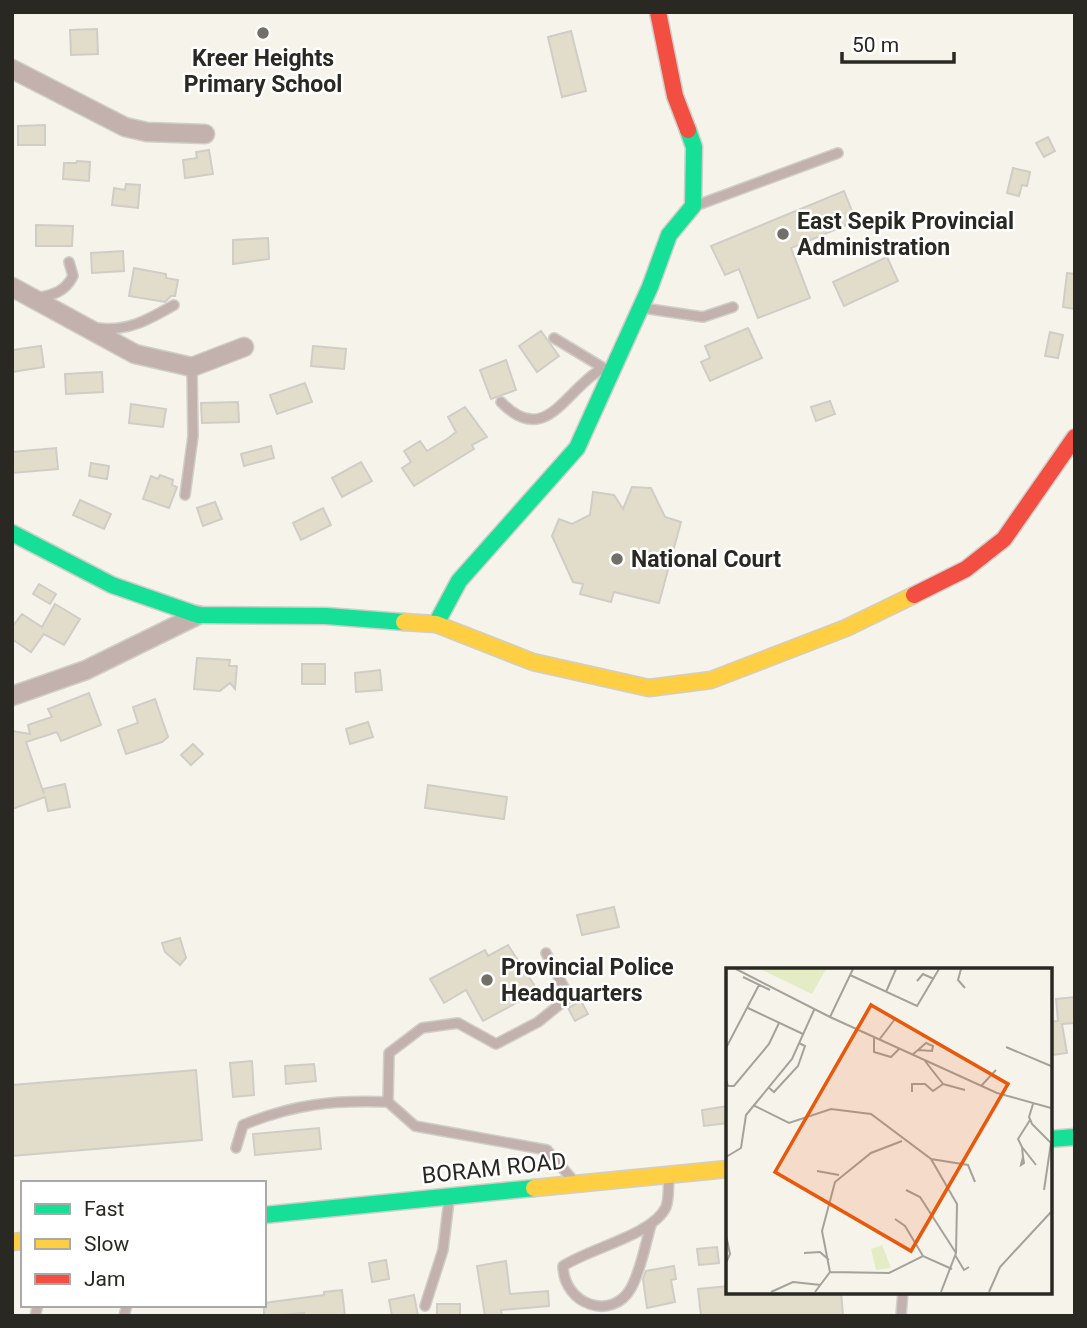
<svg xmlns="http://www.w3.org/2000/svg" width="1087" height="1328" viewBox="0 0 1087 1328" font-family="Roboto,sans-serif">
<style>
.building{fill:#e2dcca;stroke:#d0cdc7;stroke-width:2}
.lines{fill:none;stroke-linecap:round;stroke-linejoin:round}
.lane-casing{stroke:#d0cec8;stroke-width:12}
.street-casing{stroke:#d0cec8;stroke-width:21}
.fast-casing{stroke:#d0cec8;stroke-width:19}
.slow-casing{stroke:#d0cec8;stroke-width:19}
.jam-casing{stroke:#d0cec8;stroke-width:19}
.lane{stroke:#c2b1ac;stroke-width:9}
.street{stroke:#c2b1ac;stroke-width:18}
.fast{stroke:#16e098;stroke-width:16}
.slow{stroke:#ffcf43;stroke-width:16}
.jam{stroke:#f24e42;stroke-width:16}
.poi-dot{fill:#716f68;stroke:#fff;stroke-width:2.5}
.labels{text-anchor:middle;stroke-width:5;stroke-linejoin:round;paint-order:stroke}
.poi-label{font-size:23px;font-weight:bold;fill:#292822;stroke:#fff;text-anchor:start}
.street-label{font-size:23px;fill:#292822;stroke:#fff}
.inset-road{fill:none;stroke:#a4a29b;stroke-width:2}
.view{fill:#e8590c;fill-opacity:0.15;stroke:#e8590c;stroke-width:3.5}
.inset-edge{fill:none;stroke:#292822;stroke-width:3.5}
</style>
<rect width="100%" height="100%" fill="#f6f3eb"/>
<!-- building -->
<path class="building" d="M97,29L98,54L71,55L70,30Z
M571,31L586,91L562,97L548,37Z
M45,125V145H18V126Z
M1048,137L1055,151L1044,157L1036,143Z
M209,150L213,174L185,178L183,160L197,158L196,152Z
M77,161L90,162L89,181L63,179L64,163H76Z
M1013,168L1030,172L1027,186L1022,185L1019,196L1007,193Z
M126,184L140,185L138,208L112,205L114,188L125,190Z
M844,191L856,221L791,248L810,298L758,318L739,269L725,275L711,246Z
M36,225L73,226L72,246H36Z
M268,238L269,259L233,264V240Z
M123,251L124,271L92,273L91,253Z
M887,257L898,281L844,306L833,282Z
M134,268L166,274V278L178,280L175,296H171L165,302L129,296Z
M1067,273L1075,274V309L1063,307Z
M748,328L762,358L710,381L701,362L710,358L705,346Z
M541,331L559,356L537,372L519,346Z
M1050,332L1063,335L1058,358L1045,356Z
M41,346L44,367L12,372V350Z
M313,346L346,349L344,369L311,366Z
M506,360L516,390L491,399L480,370Z
M102,372L103,392L66,394L65,374Z
M305,383L312,402L277,414L270,395Z
M830,401L835,414L816,421L811,407Z
M238,402L239,422L202,423L201,403Z
M131,404L166,409L163,427L129,423Z
M465,407L487,437L472,445L474,449L414,486L402,468L411,462L404,451L420,441L427,451L447,439L456,432L448,417Z
M271,446L274,458L244,466L241,454Z
M56,448L58,469L12,473V452Z
M361,462L372,481L342,497L332,478Z
M91,463L109,466L107,479L89,476Z
M160,475L173,480L172,485L177,487L169,508L143,499L151,476L158,479Z
M632,487L651,488L665,517L681,522L659,603L614,592L611,602L580,594L583,584L573,582L552,536L559,519L572,524L590,515L593,492L614,495L623,509Z
M80,500L111,514L104,529L73,515Z
M215,502L222,519L203,526L197,508Z
M323,508L331,525L301,540L293,523Z
M39,584L56,594L50,604L33,594Z
M55,604L80,619L64,645L44,634L31,652L12,639V627L22,614L42,627Z
M197,658L230,660L229,666H237L235,689L230,683L220,691L194,689Z
M302,664H325V684H302Z
M380,670L382,690L356,692L355,673Z
M89,693L101,725L61,741L57,732L26,742L44,794L43,789L65,784L70,807L48,811L45,797L12,809V731L30,734L28,725L52,717L48,709Z
M155,699L168,737L162,742L126,754L118,730L138,723L133,707Z
M368,722L373,737L350,744L346,729Z
M193,744L203,754L191,765L181,755Z
M428,785L507,797L504,819L425,808Z
M614,907L619,927L582,935L577,915Z
M180,938L186,958L180,965L165,952L162,943Z
M508,945L538,991L483,1021L466,990L444,1003L430,979L485,950L488,956Z
M1075,997V1023L1062,1024L1067,1053L1052,1055L1050,1022L1058,1021L1056,999Z
M581,1001L588,1014L575,1021L568,1008Z
M252,1061L254,1095L233,1097L230,1063Z
M314,1064L316,1081L286,1084L285,1066Z
M196,1070L202,1140L12,1156V1085Z
M728,1106V1123L704,1126L702,1110Z
M319,1128L321,1149L255,1155L253,1134Z
M717,1247L719,1263L699,1265L697,1249Z
M386,1260L389,1279L372,1282L369,1263Z
M506,1261L510,1294L548,1291L549,1306L501,1310L502,1316H485L477,1266Z
M674,1266L676,1279L671,1280L675,1302L647,1308L643,1279L646,1271Z
M728,1286V1291H841L843,1316H701L698,1289Z
M342,1290L345,1316H304V1313L264,1316V1303L324,1295V1292Z
M414,1295L418,1316H392L389,1300Z
M437,1304H460V1316H437Z"/>
<g class="lines">
<defs>
<path id="lane" d="M695,206L838,153
M36,298C53,295 65,292 73,276L69,262
M643,308L703,317L733,307
M97,328C127,332 148,320 174,305
M554,338L607,370
M501,402C546,449 566,388 603,368
M185,495L193,436L192,367
M546,953L569,997L538,1022L496,1044L458,1023L422,1028L389,1053L388,1102L415,1126L547,1150L572,1179
M236,1148L243,1125C294,1104 333,1100 388,1102
M651,1225C645,1245 641,1270 631,1288C613,1321 564,1306 563,1266C590,1248 653,1235 666,1207C669,1200 668,1188 669,1180
M425,1306L443,1250L449,1200
M35,1316L38,1305
M124,1316L127,1305
M901,1316L903,1291"/>
<path id="street" d="M12,69L125,127L147,132L205,134
M12,287L135,354L192,367L244,347
M12,696L86,670L198,615"/>
<path id="fast" d="M12,533L112,585L198,615L326,616L404,622
M436,624L459,581L577,448L650,287L669,235L693,206L694,147L688,130
M1050,1139L1075,1137
M264,1215L534,1188"/>
<path id="slow" d="M404,622L436,624L533,662L649,688L711,680L846,628L914,595
M534,1188L728,1169
M12,1242L23,1241"/>
<path id="jam" d="M658,12L675,96L688,130
M914,595L966,569L1004,539L1075,437"/>
</defs>
<!-- lane casing -->
<use href="#lane" class="lane-casing"/>
<!-- street casing -->
<use href="#street" class="street-casing"/>
<!-- fast casing -->
<use href="#fast" class="fast-casing"/>
<!-- slow casing -->
<use href="#slow" class="slow-casing"/>
<!-- jam casing -->
<use href="#jam" class="jam-casing"/>
<!-- lane -->
<use href="#lane" class="lane"/>
<!-- street -->
<use href="#street" class="street"/>
<!-- fast -->
<use href="#fast" class="fast"/>
<!-- slow -->
<use href="#slow" class="slow"/>
<!-- jam -->
<use href="#jam" class="jam"/>
</g>
<!-- markers -->
<g class="poi-dot">
<circle cx="263" cy="33" r="7"/>
<circle cx="783" cy="234" r="7"/>
<circle cx="617" cy="559" r="7"/>
<circle cx="487" cy="980" r="7"/>
</g>
<g class="labels">
<!-- poi labels -->
<g class="poi-label">
<text x="263" y="66" text-anchor="middle">Kreer Heights<tspan x="263" dy="26">Primary School</tspan></text>
<text x="797" y="229">East Sepik Provincial<tspan x="797" dy="26">Administration</tspan></text>
<text x="631" y="567">National Court</text>
<text x="501" y="975">Provincial Police<tspan x="501" dy="26">Headquarters</tspan></text>
</g>
<!-- street labels -->
<g class="street-label">
<text transform="translate(494 1168) rotate(-6)" y="8">BORAM ROAD</text>
</g>
</g>
<!-- overview -->
<g transform="translate(726 968)">
<rect width="326" height="326" fill="#f6f3eb"/>
<path d="M34,1H100L86,26ZM156,277L165,300L150,302L145,281Z" fill="#e4ecc6"/>
<path class="inset-road" d="M10,1L104,49L271,125L325,140M235,1L232,12L239,20M124,7L191,38L213,1M17,9L44,22M191,13L197,6L208,11M160,24L170,1M22,40L77,66M104,49L127,1M148,69V84L165,89L173,81M153,72L169,51M280,79L325,98M0,80L33,17M186,87L192,82L206,83L207,78L200,75L192,82M0,112L2,118H8L43,76L53,55M217,116L239,122M255,118L270,102M42,119L48,124L72,98L79,78L73,75M186,124V116H199L207,123L217,116L199,93M307,136L303,149L306,156L325,175L318,222M27,137L63,155L105,141L145,146L205,191L231,236L230,285L215,324M296,179L310,197M0,189L15,180L20,147L66,91L88,42M297,189L295,197L298,195L297,189L296,179L292,171L304,152M205,191L242,197L249,214M91,203L113,207M180,222L194,229L230,285M169,251L179,258L197,288M0,267L4,286L0,295M78,285L94,284L103,292M229,287L238,302L243,299M104,304L163,305L197,288L226,301M45,324L67,314L95,317M89,324L104,304L96,263L109,214L145,185L176,173M263,324L274,299L325,244"/>
<path class="view" d="M145,37L282,116L185,283L49,204Z"/>
<rect width="326" height="326" class="inset-edge"/>
</g>
<!-- border -->
<rect width="1087" height="1328" fill="none" stroke="#292822" stroke-width="28"/>
<!-- legend -->
<rect x="21" y="1181" width="245" height="126" fill="#ffffff" stroke="#a9a9a7" stroke-width="2"/>
<rect x="35" y="1204" width="35" height="10" fill="#16e098" stroke="#a9a9a7" stroke-width="2"/>
<text x="84" y="1216" font-size="21" fill="#292822">Fast</text>
<rect x="35" y="1239" width="35" height="10" fill="#ffcf43" stroke="#a9a9a7" stroke-width="2"/>
<text x="84" y="1251" font-size="21" fill="#292822">Slow</text>
<rect x="35" y="1274" width="35" height="10" fill="#f24e42" stroke="#a9a9a7" stroke-width="2"/>
<text x="84" y="1286" font-size="21" fill="#292822">Jam</text>
<!-- scale -->
<path d="M842 52v10h112v-10" fill="none" stroke="#292822" stroke-width="3.5"/>
<text x="852" y="52" font-size="21" fill="#292822" stroke="#ffffff" stroke-width="5" paint-order="stroke">50 m</text>
</svg>
